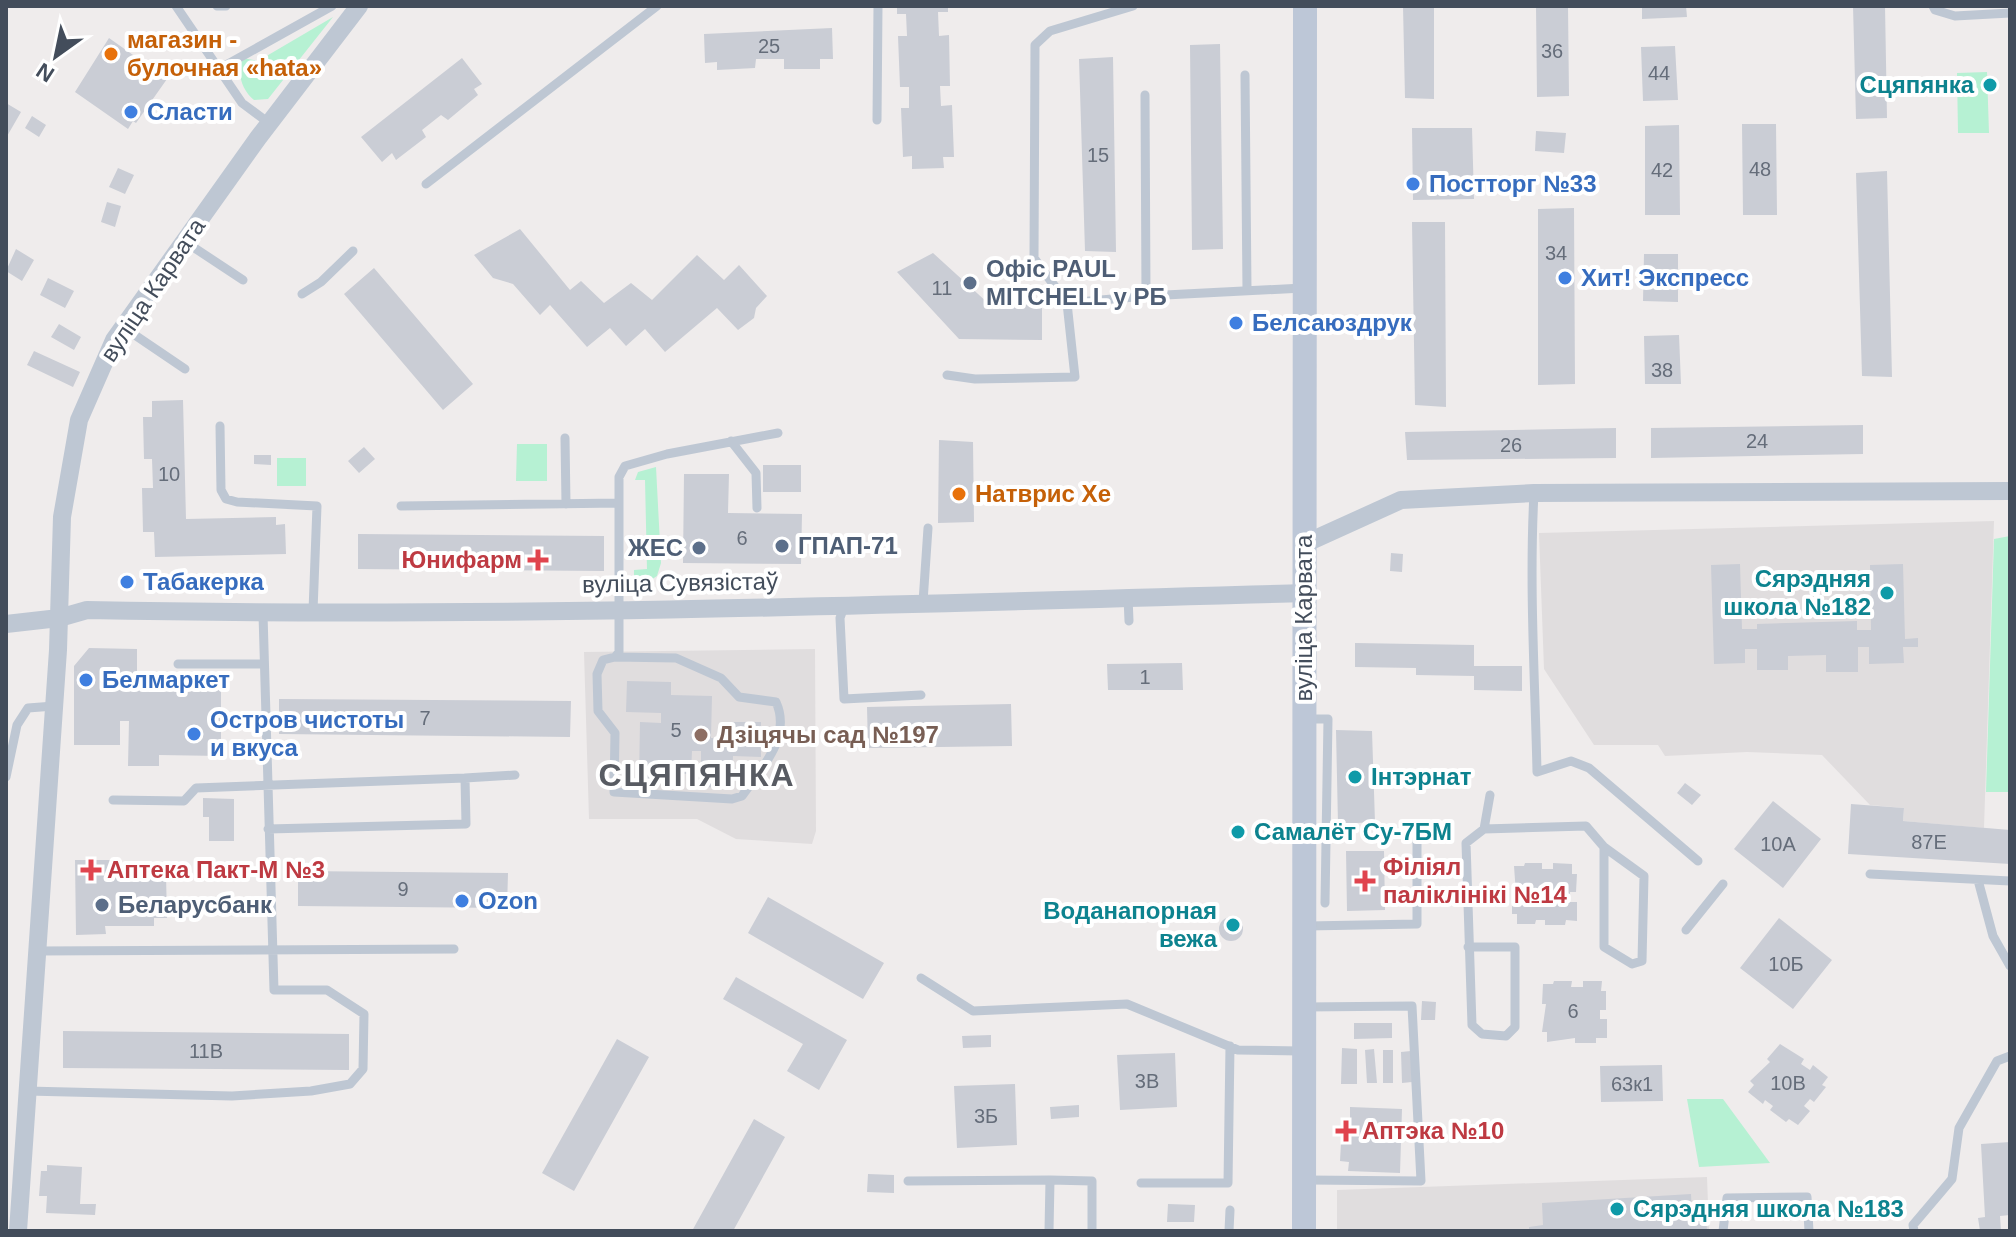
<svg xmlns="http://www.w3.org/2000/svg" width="2016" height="1237" viewBox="0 0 2016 1237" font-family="Helvetica,sans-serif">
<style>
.education{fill:#e0ddde}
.green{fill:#b6f1d3}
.building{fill:#cacdd5}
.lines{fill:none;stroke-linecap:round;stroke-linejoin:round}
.lane{stroke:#bec7d3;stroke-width:9}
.street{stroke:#bec7d3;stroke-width:18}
.secondary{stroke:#bdc7d7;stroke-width:24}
.food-dot{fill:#e8710a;stroke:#fff;stroke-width:3}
.culture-dot{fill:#0f9aa8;stroke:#fff;stroke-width:3}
.shop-dot{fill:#3f7fe0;stroke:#fff;stroke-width:3}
.service-dot{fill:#5c6f8a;stroke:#fff;stroke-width:3}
.health-dot{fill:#e0444e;stroke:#fff;stroke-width:3}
.education-dot{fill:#8d6e63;stroke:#fff;stroke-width:3}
.labels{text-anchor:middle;stroke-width:8;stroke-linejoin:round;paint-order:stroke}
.number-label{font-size:20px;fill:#656d7a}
.food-label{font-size:24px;font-weight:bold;fill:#c56008;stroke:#fff;text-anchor:start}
.culture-label{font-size:24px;font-weight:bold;fill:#0d838f;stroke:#fff;text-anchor:end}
.shop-label{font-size:24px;font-weight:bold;fill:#366cbe;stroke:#fff;text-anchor:start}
.service-label{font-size:24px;font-weight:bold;fill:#4e5e75;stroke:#fff;text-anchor:start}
.street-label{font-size:24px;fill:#434d5b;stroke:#fff}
.health-label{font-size:24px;font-weight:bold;fill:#be3a42;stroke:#fff;text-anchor:start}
.education-label{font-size:24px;font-weight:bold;fill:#785e54;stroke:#fff;text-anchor:start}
.district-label{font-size:32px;font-weight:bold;letter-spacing:2px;fill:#585b62;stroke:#fff}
</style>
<rect width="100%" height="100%" fill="#efecec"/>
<!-- education -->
<path class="education" d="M1994,521L1984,828L1903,821L1904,808L1870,805L1822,755L1747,752L1665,756L1658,745H1594L1544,669L1539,533Z
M815,649L816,831L812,844L736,839L697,819H589L584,652Z
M1707,1177L1709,1231H1337V1190Z"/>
<!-- green -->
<path class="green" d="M333,17L268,99L254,100C242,90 236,73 243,58L258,61Z
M1987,72L1989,133H1958L1957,73Z
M517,444H547V481H516Z
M277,458H306V486H277Z
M656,467L661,563L657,576L640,587L634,585V570L647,569L645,480H635L638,472Z
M2010,536V792H1986L1994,539Z
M1687,1099H1723L1770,1163L1699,1167Z"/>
<!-- building -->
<path class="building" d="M897,6H948V12H938L939,36L949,35L950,86H940L941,106L952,105L954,157H943L944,168L912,169V156L903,157L901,108H909V87H900L898,36H907L906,14H897Z
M1403,6H1434V99L1405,98Z
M1536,6H1568L1569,96L1537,97Z
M1642,6H1686L1687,17L1642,19Z
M1853,6H1885L1887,118L1856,119Z
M832,28L833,59H820V69H784V59H756L755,68L717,70V62L705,63L704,34Z
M109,38L167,79L136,123L133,121L128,129L75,92Z
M1220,44L1223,249L1192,250L1190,45Z
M1675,46L1678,100L1643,101L1641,47Z
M1113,57L1116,252L1085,251L1079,59Z
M462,58L482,84L474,89L478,95L448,120L441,115L422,130L426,137L396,160L392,153L382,162L361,137Z
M6,103L21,112L6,138Z
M32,116L46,125L39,137L25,128Z
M1742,124H1776L1777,215H1743Z
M1679,125L1680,215H1645V126Z
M1412,128H1472L1474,199L1413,200Z
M1536,131L1566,133L1564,153L1535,151Z
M118,168L134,175L125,194L109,187Z
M1887,171L1892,377L1862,376L1856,173Z
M107,202L121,206L115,227L101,222Z
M1574,208L1575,384L1538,385V209Z
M1412,222H1445L1446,407L1415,405Z
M520,229L570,290L581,281L604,303L631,283L652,300L697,255L724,280L739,265L767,296L756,308L754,318L738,330L717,308L665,352L645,329L626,346L610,328L587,347L550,305L540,315L513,284L493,278L474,255Z
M16,249L34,260L22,281L6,271Z
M933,253L989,304L1042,305V340L959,339L897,272Z
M1644,254H1678V302L1643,301Z
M374,268L473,384L443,410L344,294Z
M48,278L74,291L65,308L40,295Z
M59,324L81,337L74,350L51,337Z
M1679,335L1681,384H1645L1644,336Z
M34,351L80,372L73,387L27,365Z
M183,400L186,519L276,517V525L285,524L286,554L155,557L154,532H143L142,488H153L152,459H144L143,417H152V401Z
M1863,425V454L1651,458V428Z
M1616,428V458L1407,460L1405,432Z
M939,440L973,442L974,522L938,523Z
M364,447L375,459L359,473L348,461Z
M254,455H271V465L254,464Z
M763,465H801V492H763Z
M684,474H729L728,513L802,514L801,564L683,563Z
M358,534L604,536V571L358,569Z
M1391,553L1403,554L1402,572L1390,571Z
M1740,564L1742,629H1757V624L1857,621V630H1871L1870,565L1903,564L1905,639L1918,638V647H1903L1904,663L1869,664V647H1858V672H1826V655L1788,656V670H1757V649H1745V663L1714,664L1711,565Z
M1355,643L1474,645V666H1522V691L1474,690V676L1416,675V668L1355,667Z
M89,648L137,649V688L221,689V756L159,755V766H128L129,721H120V745H74V666Z
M1182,663L1183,690H1108L1107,664Z
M627,681L671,682V695L712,696L711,738H726L727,722H761V757L733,756L732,788L701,787V751H692L691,774H657V780H639L640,722L661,723V713L626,712Z
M279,699L571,701L570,737L279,734Z
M1011,704L1012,746L868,748L867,707Z
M1336,730L1372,731L1375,822L1338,824Z
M1685,783L1701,795L1692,805L1677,793Z
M203,798L234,799V841H209V817H203Z
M1773,801L1821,839L1783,888L1734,849Z
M1851,804L1904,808L1903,821L2010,830V864L1848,854Z
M1346,851H1384L1385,910L1347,911Z
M75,860H110L111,875H166L167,918H154V926H105L106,934L76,935Z
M1525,863H1542V869H1553V863L1572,864V874H1577L1576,892H1570V902H1577V921L1566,920L1565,925H1545V920H1536L1535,924H1517V914H1512V895L1516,894L1514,866H1524Z
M298,871L508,873L507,908L298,906Z
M768,897L884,963L863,999L748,933Z
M1219 929a12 12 0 1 1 24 0a12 12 0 1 1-24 0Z
M1779,918L1832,960L1793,1009L1740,968Z
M736,977L847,1040L819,1090L787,1071L803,1044L723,999Z
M1554,981H1572L1571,987H1583V981H1602L1601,991H1606V1010H1600V1019H1607V1038H1596V1043H1575V1038L1547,1042V1032H1542L1546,1004H1542L1543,984H1553Z
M1422,1001L1436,1002L1435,1020H1421Z
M1354,1023H1392V1038L1354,1039Z
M63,1031L349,1034V1070L63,1068Z
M991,1035V1047L963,1048L962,1036Z
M617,1039L649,1057L574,1191L542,1173Z
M1780,1044L1804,1059L1801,1064L1810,1070L1813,1065L1828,1077L1822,1085L1826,1087L1814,1102L1810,1099L1804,1106L1810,1111L1798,1125L1789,1119L1786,1122L1770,1110L1773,1106L1765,1100L1763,1104L1748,1092L1754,1085L1750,1081L1770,1062L1767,1059Z
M1342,1048L1357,1049V1084H1341Z
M1374,1049L1377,1083H1367L1365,1050Z
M1383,1050H1393V1083H1383Z
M1411,1051L1412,1082L1402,1083L1401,1052Z
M1175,1053L1177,1107L1120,1110L1117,1055Z
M1662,1065L1663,1101L1601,1102L1600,1066Z
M1015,1084L1017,1145L957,1148L954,1086Z
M1079,1105V1117L1051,1119L1050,1107Z
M1350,1107L1402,1109L1400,1173L1348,1171L1349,1162L1340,1161L1342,1126H1350Z
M754,1119L785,1137L733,1231H692Z
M2010,1142V1215L2000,1216L2001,1231H1980L1978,1218L1985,1217L1981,1144Z
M47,1165L82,1167L80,1204H96L95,1215L46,1213L47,1196H39L41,1171H47Z
M868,1174L894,1175V1193L867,1192Z
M1691,1194L1692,1215L1706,1214L1707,1231H1529V1227L1543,1225L1542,1203Z
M1168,1204L1195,1205L1194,1222H1167Z"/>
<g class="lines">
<!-- lane -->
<path class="lane" d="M176,6L242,103L269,123
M217,6H226
M1933,6L1935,10L1955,16L2010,13
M219,69L332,6
M1245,75L1247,290
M877,120L878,6
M426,184L657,6
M184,241L243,280
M302,294L321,282L353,251
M1146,296L1303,288
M1067,303L1146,296L1145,95
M123,327L185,369
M947,375L975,379L1075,377L1067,303L1034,258L1035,45L1050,31L1133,6
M220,426L221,490L226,499L237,502L317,506L313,611
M565,438L566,504
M731,441L756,473L757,508
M1534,493C1529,586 1535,679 1537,772L1571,761L1589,768L1698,861
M619,503V477L625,466L667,454L778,433
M401,506L619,503V652L615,657L603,660L597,674L598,711L615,733L614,792L732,799L742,796C761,769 792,737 776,702L739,697L721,678L676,658L615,657
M1128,597L1129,621
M923,602L928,528
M845,604L840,618L844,699L921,695
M178,664H264
M1307,719H1328L1325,903
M6,777L17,725L28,708L54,706
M465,778L515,775
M113,800L184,801L196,788L465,778L466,824L268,829
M1484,829L1586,826L1604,847V947L1632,964L1642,961L1644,876L1604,847
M1870,874L2010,881
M1978,880L1993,936L2010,966
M1307,926L1417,924V841
M1686,930L1723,884
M1468,947H1515V1027L1506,1036L1482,1034L1472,1025L1466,843L1484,829L1490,795
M37,951L454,949
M921,978L973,1011L1127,1004L1238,1050L1301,1051
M1305,1007L1412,1006L1421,1181L1307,1180
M27,1091L232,1096L311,1091L350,1084L363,1069L364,1014L327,990H274L263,614
M908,1181L1050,1180
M1141,1183H1228L1230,1046
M1049,1231L1050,1180L1092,1181V1231
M1229,1231L1230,1210
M1723,1231L1727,1198L1807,1197L1809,1231
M1914,1231L1913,1225L1952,1179L1959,1128L1997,1061L2010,1056"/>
<!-- street -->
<path class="street" d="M1304,544L1401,500L1534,493L2010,491
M6,624L59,618L87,610C492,618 899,605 1304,593
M18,1231L58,650L62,517L79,420L114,340L258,138L359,6"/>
<!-- secondary -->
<path class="secondary" d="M1304,1231L1305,6"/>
</g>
<!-- markers -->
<g class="food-dot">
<circle cx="111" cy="54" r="8"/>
<circle cx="959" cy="494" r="8"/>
</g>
<g class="culture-dot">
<circle cx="1990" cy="85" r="8"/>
<circle cx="1887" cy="593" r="8"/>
<circle cx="1355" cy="777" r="8"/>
<circle cx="1238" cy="832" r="8"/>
<circle cx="1233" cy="925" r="8"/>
<circle cx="1617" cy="1209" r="8"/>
</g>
<g class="shop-dot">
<circle cx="131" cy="112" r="8"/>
<circle cx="1413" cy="184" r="8"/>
<circle cx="1565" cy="278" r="8"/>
<circle cx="1236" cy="323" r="8"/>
<circle cx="127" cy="582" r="8"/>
<circle cx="86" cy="680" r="8"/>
<circle cx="194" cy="734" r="8"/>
<circle cx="462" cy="901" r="8"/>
</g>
<g class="service-dot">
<circle cx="970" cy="283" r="8"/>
<circle cx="782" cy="546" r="8"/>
<circle cx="699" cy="548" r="8"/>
<circle cx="102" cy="905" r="8"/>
</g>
<g class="health-dot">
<path d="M534 548h8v8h8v8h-8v8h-8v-8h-8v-8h8z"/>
<path d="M87 858h8v8h8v8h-8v8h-8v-8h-8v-8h8z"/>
<path d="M1361 869h8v8h8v8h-8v8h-8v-8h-8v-8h8z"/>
<path d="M1342 1119h8v8h8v8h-8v8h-8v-8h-8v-8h8z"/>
</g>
<circle class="education-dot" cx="701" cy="735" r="8"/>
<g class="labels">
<!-- number labels -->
<g class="number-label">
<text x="769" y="53">25</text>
<text x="1552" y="58">36</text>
<text x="1659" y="80">44</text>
<text x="1098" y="162">15</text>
<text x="1760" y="176">48</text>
<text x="1662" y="177">42</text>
<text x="1556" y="260">34</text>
<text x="942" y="295">11</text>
<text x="1662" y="377">38</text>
<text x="1757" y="448">24</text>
<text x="1511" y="452">26</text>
<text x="169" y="481">10</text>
<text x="742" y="545">6</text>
<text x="1145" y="684">1</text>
<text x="425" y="725">7</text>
<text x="676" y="737">5</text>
<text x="1929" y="849">87Е</text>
<text x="1778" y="851">10А</text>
<text x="403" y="896">9</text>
<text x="1786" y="971">10Б</text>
<text x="1573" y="1018">6</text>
<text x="206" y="1058">11В</text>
<text x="1147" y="1088">3В</text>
<text x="1788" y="1090">10В</text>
<text x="1632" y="1091">63к1</text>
<text x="986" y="1123">3Б</text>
</g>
<!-- food labels -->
<g class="food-label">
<text x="127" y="48">магазин -<tspan x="127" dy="28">булочная «hata»</tspan></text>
<text x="975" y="502">Натврис Хе</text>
</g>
<!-- culture labels -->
<g class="culture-label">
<text x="1974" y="93">Сцяпянка</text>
<text x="1871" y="587">Сярэдняя<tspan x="1871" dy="28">школа №182</tspan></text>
<text x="1371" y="785" text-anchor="start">Інтэрнат</text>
<text x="1254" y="840" text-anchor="start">Самалёт Су-7БМ</text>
<text x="1217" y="919">Воданапорная<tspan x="1217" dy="28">вежа</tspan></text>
<text x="1633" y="1217" text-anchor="start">Сярэдняя школа №183</text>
</g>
<!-- shop labels -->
<g class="shop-label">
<text x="147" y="120">Сласти</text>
<text x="1429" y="192">Постторг №33</text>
<text x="1581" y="286">Хит! Экспресс</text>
<text x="1252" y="331">Белсаюздрук</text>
<text x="143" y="590">Табакерка</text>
<text x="102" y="688">Белмаркет</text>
<text x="210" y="728">Остров чистоты<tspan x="210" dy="28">и вкуса</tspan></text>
<text x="478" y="909">Ozon</text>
</g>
<!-- service labels -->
<g class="service-label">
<text x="986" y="277">Офіс PAUL<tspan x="986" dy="28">MITCHELL у РБ</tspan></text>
<text x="798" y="554">ГПАП-71</text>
<text x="683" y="556" text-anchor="end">ЖЕС</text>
<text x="118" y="913">Беларусбанк</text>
</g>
<!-- street labels -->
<g class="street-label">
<text transform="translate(153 290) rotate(-56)" y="8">вуліца Карвата</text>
<text transform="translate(680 583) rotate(-1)" y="8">вуліца Сувязістаў</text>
<text transform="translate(1304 618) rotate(-90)" y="8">вуліца Карвата</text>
</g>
<!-- health labels -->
<g class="health-label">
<text x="522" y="568" text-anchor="end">Юнифарм</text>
<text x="1383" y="875">Філіял<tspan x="1383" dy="28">паліклінікі №14</tspan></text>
<text x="107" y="878">Аптека Пакт-М №3</text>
<text x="1362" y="1139">Аптэка №10</text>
</g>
<!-- education labels -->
<g class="education-label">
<text x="717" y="743">Дзіцячы сад №197</text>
</g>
<!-- district labels -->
<g class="district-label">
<text x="697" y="786">СЦЯПЯНКА</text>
</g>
</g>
<!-- border -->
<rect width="2016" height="1237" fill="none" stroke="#434d5b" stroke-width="16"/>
<!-- north arrow -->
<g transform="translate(56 56) rotate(213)" stroke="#ffffff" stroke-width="6" paint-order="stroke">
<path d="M0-6L14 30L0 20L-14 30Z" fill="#434d5b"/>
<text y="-12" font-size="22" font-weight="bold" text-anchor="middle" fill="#434d5b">N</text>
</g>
</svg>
